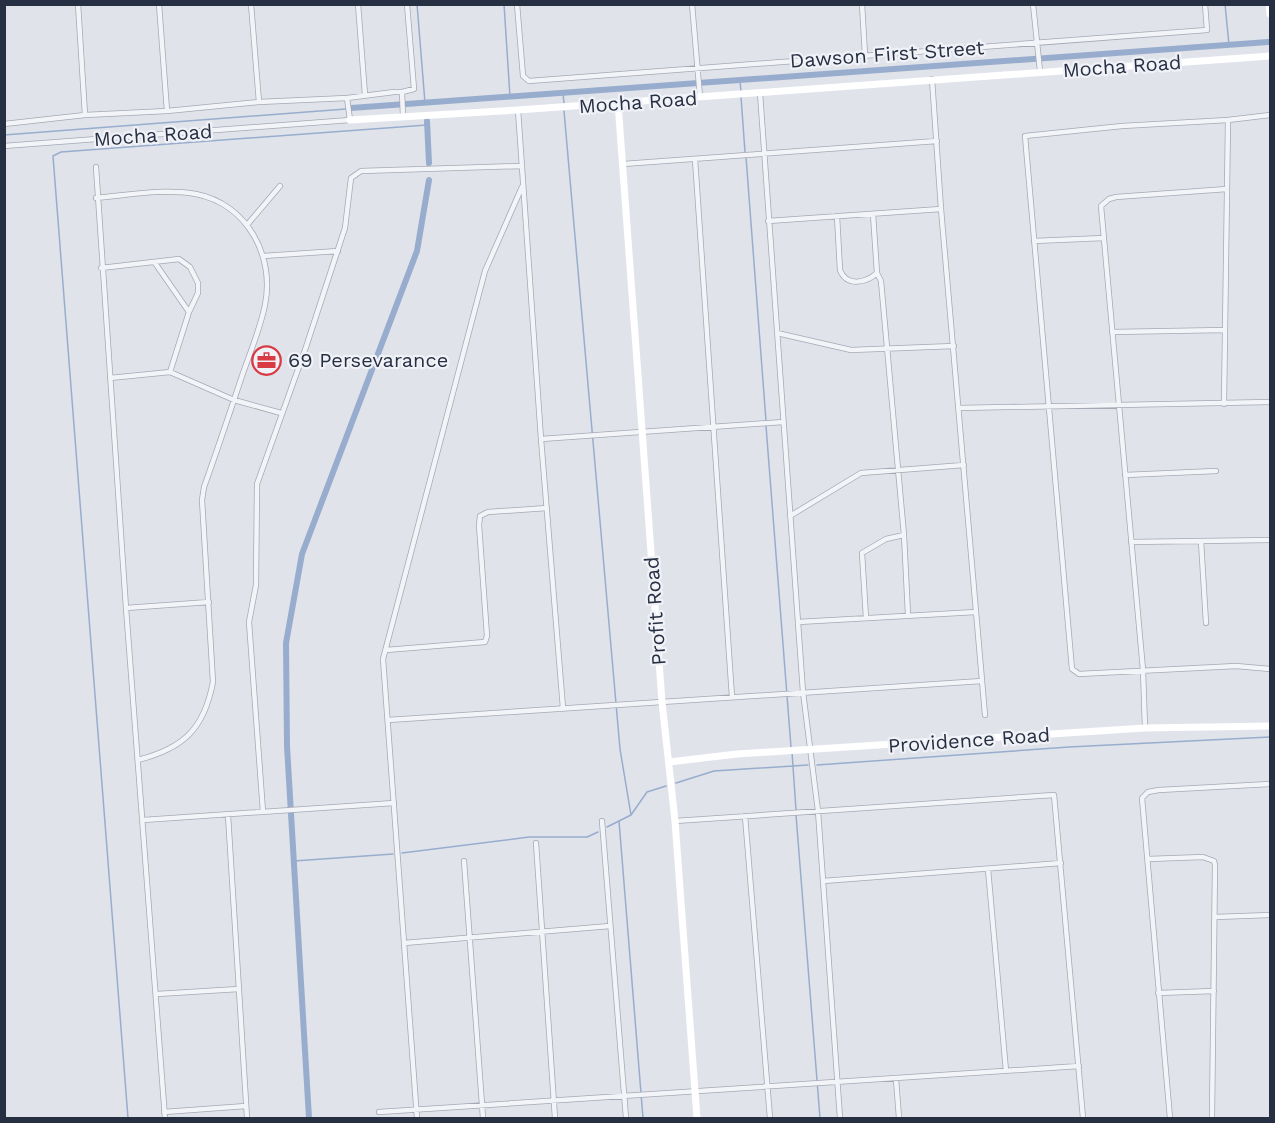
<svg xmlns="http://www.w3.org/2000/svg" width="1275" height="1123" viewBox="0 0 1275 1123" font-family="'Work Sans',sans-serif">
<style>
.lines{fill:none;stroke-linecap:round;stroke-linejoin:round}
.stream{stroke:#98adcd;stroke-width:1.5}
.canal{stroke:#98adcd;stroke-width:6}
.street-casing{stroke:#a5a9b5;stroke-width:6}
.street{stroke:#f3f4f8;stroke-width:4.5}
.secondary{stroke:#fff;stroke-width:7}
.labels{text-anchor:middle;stroke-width:4.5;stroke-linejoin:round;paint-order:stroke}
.street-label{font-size:20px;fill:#272f43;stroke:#f0f2f7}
.poi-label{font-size:20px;fill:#272f43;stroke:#f0f2f7;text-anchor:start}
</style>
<rect width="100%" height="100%" fill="#e0e3ea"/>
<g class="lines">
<!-- stream -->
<path class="stream" d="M417,4L425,103
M504,4L510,97
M1225,4L1229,45
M740,81L741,92
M563,94L564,103
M741,97L745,152
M564,111L620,749L631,815
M4,135L346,109
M746,157L766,421
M766,426L791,747
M792,752L796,810
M817,765L1069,747L1270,737
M676,783L714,771L808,765
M796,815L820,1118
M619,821L643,1118
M607,827L631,815L647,792L666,786
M402,853L529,837H587L598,832
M294,861L393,854
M128,1118L53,156L61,152L427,125"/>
<!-- canal -->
<path class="canal" d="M351,108L1268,42
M427,121L429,163
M309,1118L287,746L286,643L302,554L417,251L429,180"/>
<defs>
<path id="street" d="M78,4L85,115
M159,4L167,111
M251,4L259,102
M358,4L365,95
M517,4L523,76L529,81L1207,30L1205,4
M692,4L700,97
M862,4L865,55
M1033,4L1040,71
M932,79L941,209L985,715
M402,92L403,117
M760,93L803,692L818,811L840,1118
M518,110L541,439L563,708
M1270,115L1228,120L1122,126L1025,136L1072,669L1079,674L1236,666L1270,669
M4,124L85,115L167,111L259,102L347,98L394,92H402L414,89L407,4
M4,146L350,120L347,98
M695,159L732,697
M623,164L937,141
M96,167L126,608L165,1118
M96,198C129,195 163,188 196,194C247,204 275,256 265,305C260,330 249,355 241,379C229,415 217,451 204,487L202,500L213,682C204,729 184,748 138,760
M837,216L840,270C847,288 867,282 877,273L873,214
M768,221L941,209
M247,225L280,186
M1034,241L1104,238
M263,256L338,251
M155,263L189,312
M101,268L179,259L190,267L198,283V293L189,312L170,372
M877,273L881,281L904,535
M1112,332L1225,330
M777,333L851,350L954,346
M110,378L170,372L234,400L281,413
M1224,404L1228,120
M959,408L1270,402
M541,439L783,422
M1125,475L1216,471
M790,516L861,473L964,465
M1201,541L1206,623
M1131,542L1270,540
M126,608L209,602
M866,618L862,553L886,539L904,535L908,615
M798,622L976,612
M386,650L485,642L487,636L479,525L480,516L488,512L547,508
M388,720L982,681
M1145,728L1143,670L1101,206L1109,199L1116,197L1227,189
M263,812L249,622L256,585L257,484L306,347L345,228L351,178L361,171L521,166
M228,815L247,1118
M745,816L770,1118
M143,820L394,803
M602,821L626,1118
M675,821L1054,795L1083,1118
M536,843L555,1118
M1148,859L1203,857L1214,861L1215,865L1212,1118
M464,861L483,1118
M988,869L1006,1071
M823,881L1061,863
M1215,917L1270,915
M404,943L610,926
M1158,993L1214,991
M157,994L239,989
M896,1079L899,1118
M164,1112L246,1106
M379,1112L1079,1066
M417,1118L383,659L485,271L522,187
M1170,1118L1142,798L1148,792L1159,790L1270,784"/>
</defs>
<!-- street casing -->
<use href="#street" class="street-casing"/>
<!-- street -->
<use href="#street" class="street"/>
<!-- secondary -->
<path class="secondary" d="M1269,4L1270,14
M618,103L662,702L675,821L697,1118
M350,120L518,110L1270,56
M669,762L737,754L1145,728L1270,726"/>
</g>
<!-- icons -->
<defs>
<symbol id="office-ring" viewBox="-11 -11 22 22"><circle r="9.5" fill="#f0f2f7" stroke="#d93b45" stroke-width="1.5"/><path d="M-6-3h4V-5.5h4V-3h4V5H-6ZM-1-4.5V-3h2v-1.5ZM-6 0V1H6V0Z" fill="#d93b45"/></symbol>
</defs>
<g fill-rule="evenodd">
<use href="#office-ring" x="250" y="344" width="33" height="33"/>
</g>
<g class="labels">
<!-- street labels -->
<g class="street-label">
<text transform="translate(887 54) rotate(-4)" y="7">Dawson First Street</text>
<text transform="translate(1122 66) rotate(-4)" y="7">Mocha Road</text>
<text transform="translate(638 102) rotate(-4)" y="7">Mocha Road</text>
<text transform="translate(153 135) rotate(-4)" y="7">Mocha Road</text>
<text transform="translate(655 611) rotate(-94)" y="7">Profit Road</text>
<text transform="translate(969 740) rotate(-4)" y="7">Providence Road</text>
</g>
<!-- poi labels -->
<g class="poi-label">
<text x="288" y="367">69 Persevarance</text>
</g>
</g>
<!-- border -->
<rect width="1275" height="1123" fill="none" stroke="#272f43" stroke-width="12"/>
</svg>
